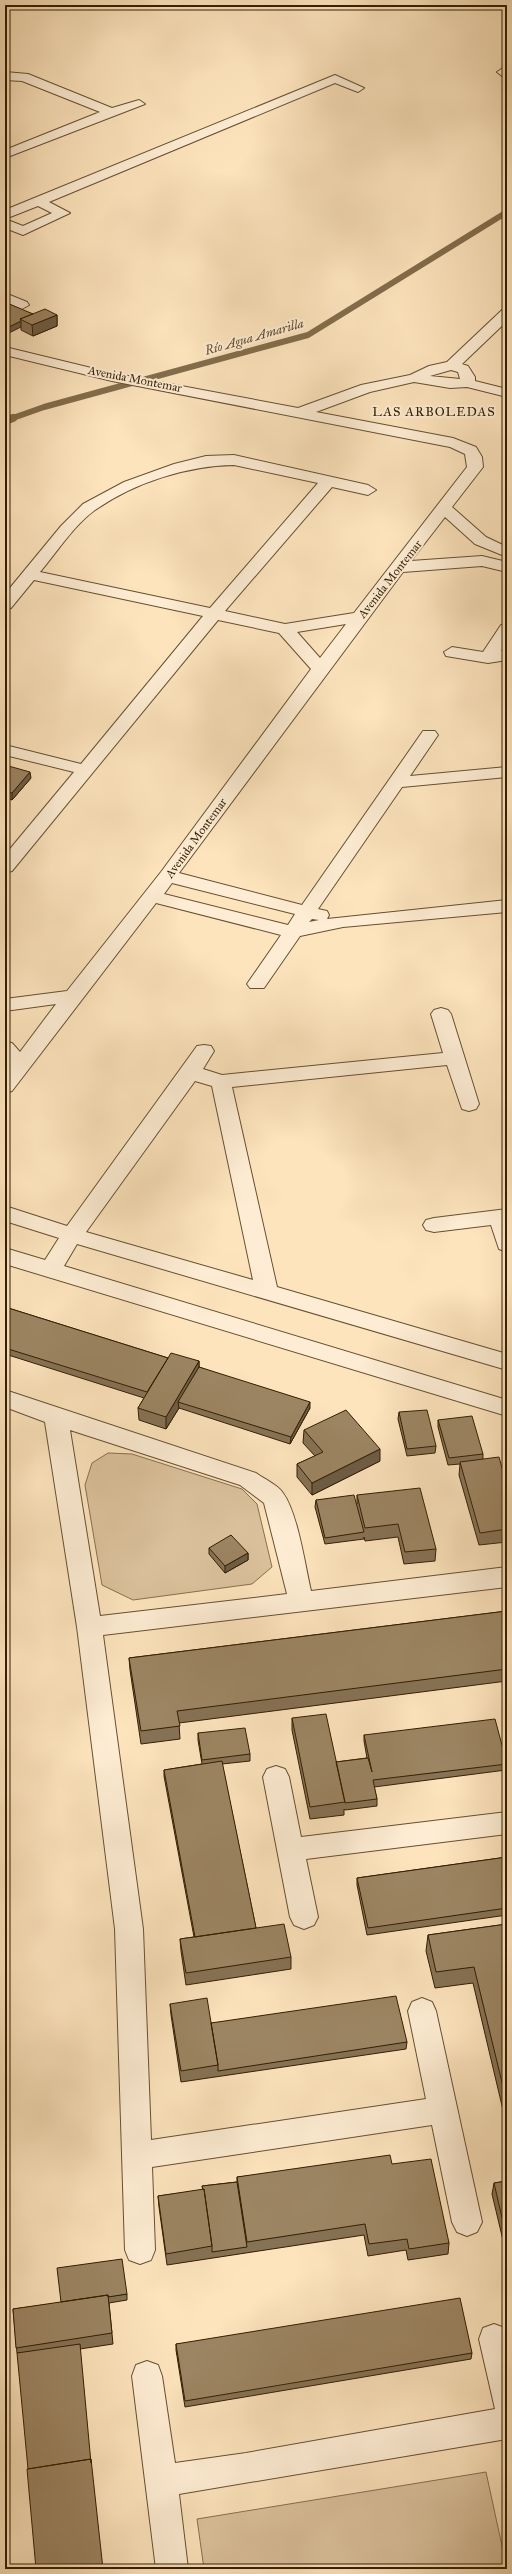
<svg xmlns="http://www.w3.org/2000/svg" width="512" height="2574" viewBox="0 0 512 2574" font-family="'IM FELL Great Primer',serif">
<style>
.green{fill:#dbc29d;stroke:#877050}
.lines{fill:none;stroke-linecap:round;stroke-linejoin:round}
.stream-far1{stroke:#836d4c;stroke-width:6}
.stream{stroke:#836d4c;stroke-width:8}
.minor-casing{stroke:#665031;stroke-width:2}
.minor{fill:#feedd4;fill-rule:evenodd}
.wall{fill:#867255;stroke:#331e02}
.shaded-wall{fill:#6d5d45;stroke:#331e02}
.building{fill:#9c8563;stroke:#331e02}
.labels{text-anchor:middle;stroke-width:4;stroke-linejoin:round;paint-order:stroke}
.far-street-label{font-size:12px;fill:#331e02;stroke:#feedd4}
.far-water-label{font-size:13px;font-style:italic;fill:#624c2d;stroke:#feedd4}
.far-neighbourhood-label{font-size:13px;letter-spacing:1px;fill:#331e02;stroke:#feedd4}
</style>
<rect width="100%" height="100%" fill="#fde4bd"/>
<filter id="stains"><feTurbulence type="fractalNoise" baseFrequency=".005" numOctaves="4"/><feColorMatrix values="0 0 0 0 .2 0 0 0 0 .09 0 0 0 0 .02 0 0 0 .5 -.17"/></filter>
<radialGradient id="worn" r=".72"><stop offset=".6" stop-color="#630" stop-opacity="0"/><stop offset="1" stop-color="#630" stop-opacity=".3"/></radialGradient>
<!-- green -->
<path class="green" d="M108,1453L132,1454L242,1489L257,1504L272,1567L252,1584L133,1600L102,1585L85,1485L92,1463Z
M486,2472L507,2569H204L197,2519Z"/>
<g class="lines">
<!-- stream-far1 -->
<path class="stream-far1" d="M10,419L44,407L308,335L507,212"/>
<!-- stream -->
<path class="stream" d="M5,421L13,418"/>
<defs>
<path id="minor" d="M503,68L507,69V80L497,72Z
M5,72L28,74L112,108L139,100L145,104L5,158V150L100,112L22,81L5,80Z
M335,75L364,88L358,92L335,83L49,202L70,213L23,235L5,228V219L23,226L52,213L38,206L5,219V210Z
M5,293L27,302L29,305L22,309L5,302Z
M507,309V321L462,364L468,366L475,377V381L507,389V397L467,387L450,388L414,382L370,392L316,412L453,438L476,447L482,457L483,467L452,507L486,537L507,547V557L475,544L445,517L411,561L482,556L507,562V572L482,566L403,572L179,873L302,905L423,731H435L438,735L410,776L507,767V777L402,787L318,909L327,911L329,915L327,919L507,900V912L343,927L300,936L264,988H250L247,984L281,935L156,903L12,1091L5,1093V1072L10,1065L5,1060V1042L12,1043L20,1052L56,1004L5,1011V999L67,991L161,872L311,669L279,633L218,620L12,871L5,873V855L74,772L5,755V745L81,764L203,616L34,580L11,608L5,610V594L61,526L83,504L124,482L174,464L206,456L234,455L368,485L376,490L368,495L332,487L225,611L285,624L354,613L467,467L465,454L450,447L112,381L5,355V347L112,373L298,408L361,385L410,375L429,366L447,362L502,310ZM451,370L458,372L460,379L430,376ZM234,465L318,483L210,608L40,572C57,552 74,525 95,510C136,482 186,466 234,465ZM346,624L320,658L297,632ZM172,883L295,914L288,925L164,894ZM312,919L319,920L309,922Z
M507,624V642L501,651L507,650V660L488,663L446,656L444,652L452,647L483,652L501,625Z
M441,1008L448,1010L451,1014L479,1104L476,1109L469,1111L462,1109L447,1065L232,1087L277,1287L507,1354V1370L77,1244L64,1266L507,1400V1416L5,1264V1248L45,1260L59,1238L5,1221V1206L67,1226L197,1046L204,1045L211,1046L214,1051L203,1069L222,1075L443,1053L431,1014L434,1010ZM195,1081L212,1086L253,1280L86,1232Z
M507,1209V1252L499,1249L491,1225L434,1232L426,1230L423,1225L426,1220L434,1218Z
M5,1390L256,1473C264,1479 278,1485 283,1493C298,1514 305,1565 311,1591L507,1567V1587L103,1635L143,1929L151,2140L426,2099L408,2011L412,2002L422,1998L432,2002L436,2011L482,2222L477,2232L467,2236L457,2232L452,2222L432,2125L152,2167L155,2250L151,2260L140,2264L129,2260L125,2250L115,1929L77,1627L45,1422L5,1407ZM70,1430L240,1485L264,1503L287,1594L100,1616Z
M276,1766L285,1769L289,1777L301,1837L507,1812V1834L306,1859L318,1917L314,1925L304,1929L294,1925L290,1917L263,1777L267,1769Z
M494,2324L505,2328L507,2334V2439L179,2494L188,2569H156L132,2376L136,2365L147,2361L158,2365L162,2376L175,2463L246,2453L495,2409L479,2339L483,2328Z"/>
</defs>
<!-- minor casing -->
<use href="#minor" class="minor-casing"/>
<!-- minor -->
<use href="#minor" class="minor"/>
</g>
<!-- wall -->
<path class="wall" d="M5,304L33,314L57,315V326L33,336L21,330V327Z
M5,765L31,778L12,800L5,798Z
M5,1307L168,1358L199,1361V1367L310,1408L290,1444L179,1408L166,1429L139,1420L138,1408L144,1398L5,1354Z
M399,1412L436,1446L435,1453L407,1456L398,1419Z
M438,1420L483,1454V1459L507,1486V1542L479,1545L459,1475L460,1464L448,1465L438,1427Z
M304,1430L380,1461L312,1495L297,1477V1464L315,1456L303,1443Z
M357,1495L436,1549L435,1561L404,1564L398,1537L365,1541L364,1537V1539L325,1544L315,1507L316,1500L357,1504Z
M209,1548L248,1553V1560L225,1573L209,1554Z
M507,1611V1681L179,1723L180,1739L141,1744L130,1670L129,1658Z
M292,1718L336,1762L367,1758L364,1741V1735L507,1764L506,1770L374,1787L377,1799V1806L345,1810L344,1809V1815L310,1819L292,1730Z
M198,1733L250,1754V1761L222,1764L256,1928L291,1957V1969L186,1985L181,1951L180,1939L194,1937L164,1776V1770L202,1764L198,1740Z
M507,1857V1915L367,1935L357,1885V1878Z
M507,1924V2127L473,1983L435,1988L426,1951L428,1935Z
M170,2004L211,2023L407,2042L406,2049L181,2082L171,2015Z
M392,2164L449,2243L448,2254L408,2260L406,2250L368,2256L364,2235L167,2265L159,2207L158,2196L203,2190L202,2186L237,2182V2177Z
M507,2181V2257L492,2194L494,2183Z
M127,2294V2300L109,2303L113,2344L80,2349L17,2353L13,2309Z
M176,2344L472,2353L471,2359L185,2407L176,2350Z"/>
<!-- shaded-wall -->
<path class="shaded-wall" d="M57,315V326L33,336L32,325Z
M21,321V327L5,335V329Z
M30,772L31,778L12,800V793Z
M7,818L8,830L5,834V820Z
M199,1361V1374L178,1402L179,1408L166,1429V1417Z
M310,1402V1408L290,1444L291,1437Z
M380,1449V1461L312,1495V1483Z
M248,1553V1560L225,1573V1566Z"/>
<!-- building -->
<path class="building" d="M7,303L33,314L20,319L21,321L5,329V304Z
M45,309L57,315L32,325L20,319Z
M5,765L30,772L12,793L5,791Z
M5,1307L168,1358L147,1392L5,1348Z
M171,1353L199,1361L166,1417L138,1408Z
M199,1367L310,1402L291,1437L178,1402Z
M346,1410L380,1449L312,1483L297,1464L323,1452L304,1430Z
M427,1410L436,1446L407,1449L399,1412Z
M472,1416L483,1454L449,1458L438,1420Z
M499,1457L507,1486V1529L480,1533L460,1462Z
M420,1488L436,1549L405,1552L398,1524L365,1528L357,1495Z
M354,1495L364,1532L325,1538L316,1500Z
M231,1535L248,1553L225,1566L209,1548Z
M507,1611V1669L177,1711L180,1726L141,1731L129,1658Z
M326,1714L345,1802L310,1807L292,1718Z
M495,1719L507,1764L373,1780L377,1799L345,1803L336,1762L368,1758L372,1772L364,1735Z
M245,1728L250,1754L202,1760L198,1733Z
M222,1761L256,1928L195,1937L164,1770Z
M507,1857V1908L368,1928L357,1878Z
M284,1924L291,1957L186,1973L180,1939Z
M507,1924V2103L474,1967L436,1972L428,1935Z
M396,1996L407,2042L218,2071V2065L211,2023Z
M207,1998L218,2065L181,2071L170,2004Z
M390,2155L392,2164L431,2159L449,2243L409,2249L407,2239L369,2244L365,2224L247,2242L237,2177Z
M507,2181V2239L494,2183Z
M237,2182L247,2247L212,2252V2246L204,2189L203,2190L202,2186Z
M204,2189L212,2246L166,2254L158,2196Z
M122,2259L127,2294L108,2297V2295L61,2302L57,2268Z
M108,2295L112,2333L16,2348L13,2309Z
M460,2298L472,2353L185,2401L176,2344Z
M80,2344L91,2463V2459L28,2469L17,2353Z
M91,2459L103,2569H36L27,2469Z"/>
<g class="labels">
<!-- far-street labels -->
<g class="far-street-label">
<text transform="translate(135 379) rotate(11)" y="4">Avenida Montemar</text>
<text transform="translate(390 579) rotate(-52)" y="4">Avenida Montemar</text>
<text transform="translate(196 838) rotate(-54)" y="4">Avenida Montemar</text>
</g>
<!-- far-water labels -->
<g class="far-water-label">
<text transform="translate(254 336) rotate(-16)" y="5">Río Agua Amarilla</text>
</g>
<!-- far-neighbourhood labels -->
<g class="far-neighbourhood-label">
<text x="434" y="416">LAS ARBOLEDAS</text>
</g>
</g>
<!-- margin -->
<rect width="512" height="2574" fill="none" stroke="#fde4bd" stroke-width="20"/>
<rect x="6" y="6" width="500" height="2562" fill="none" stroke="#331e02" stroke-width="2"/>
<rect x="10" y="10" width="492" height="2554" fill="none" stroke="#331e02"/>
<rect width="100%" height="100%" filter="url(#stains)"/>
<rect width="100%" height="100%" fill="url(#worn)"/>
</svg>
